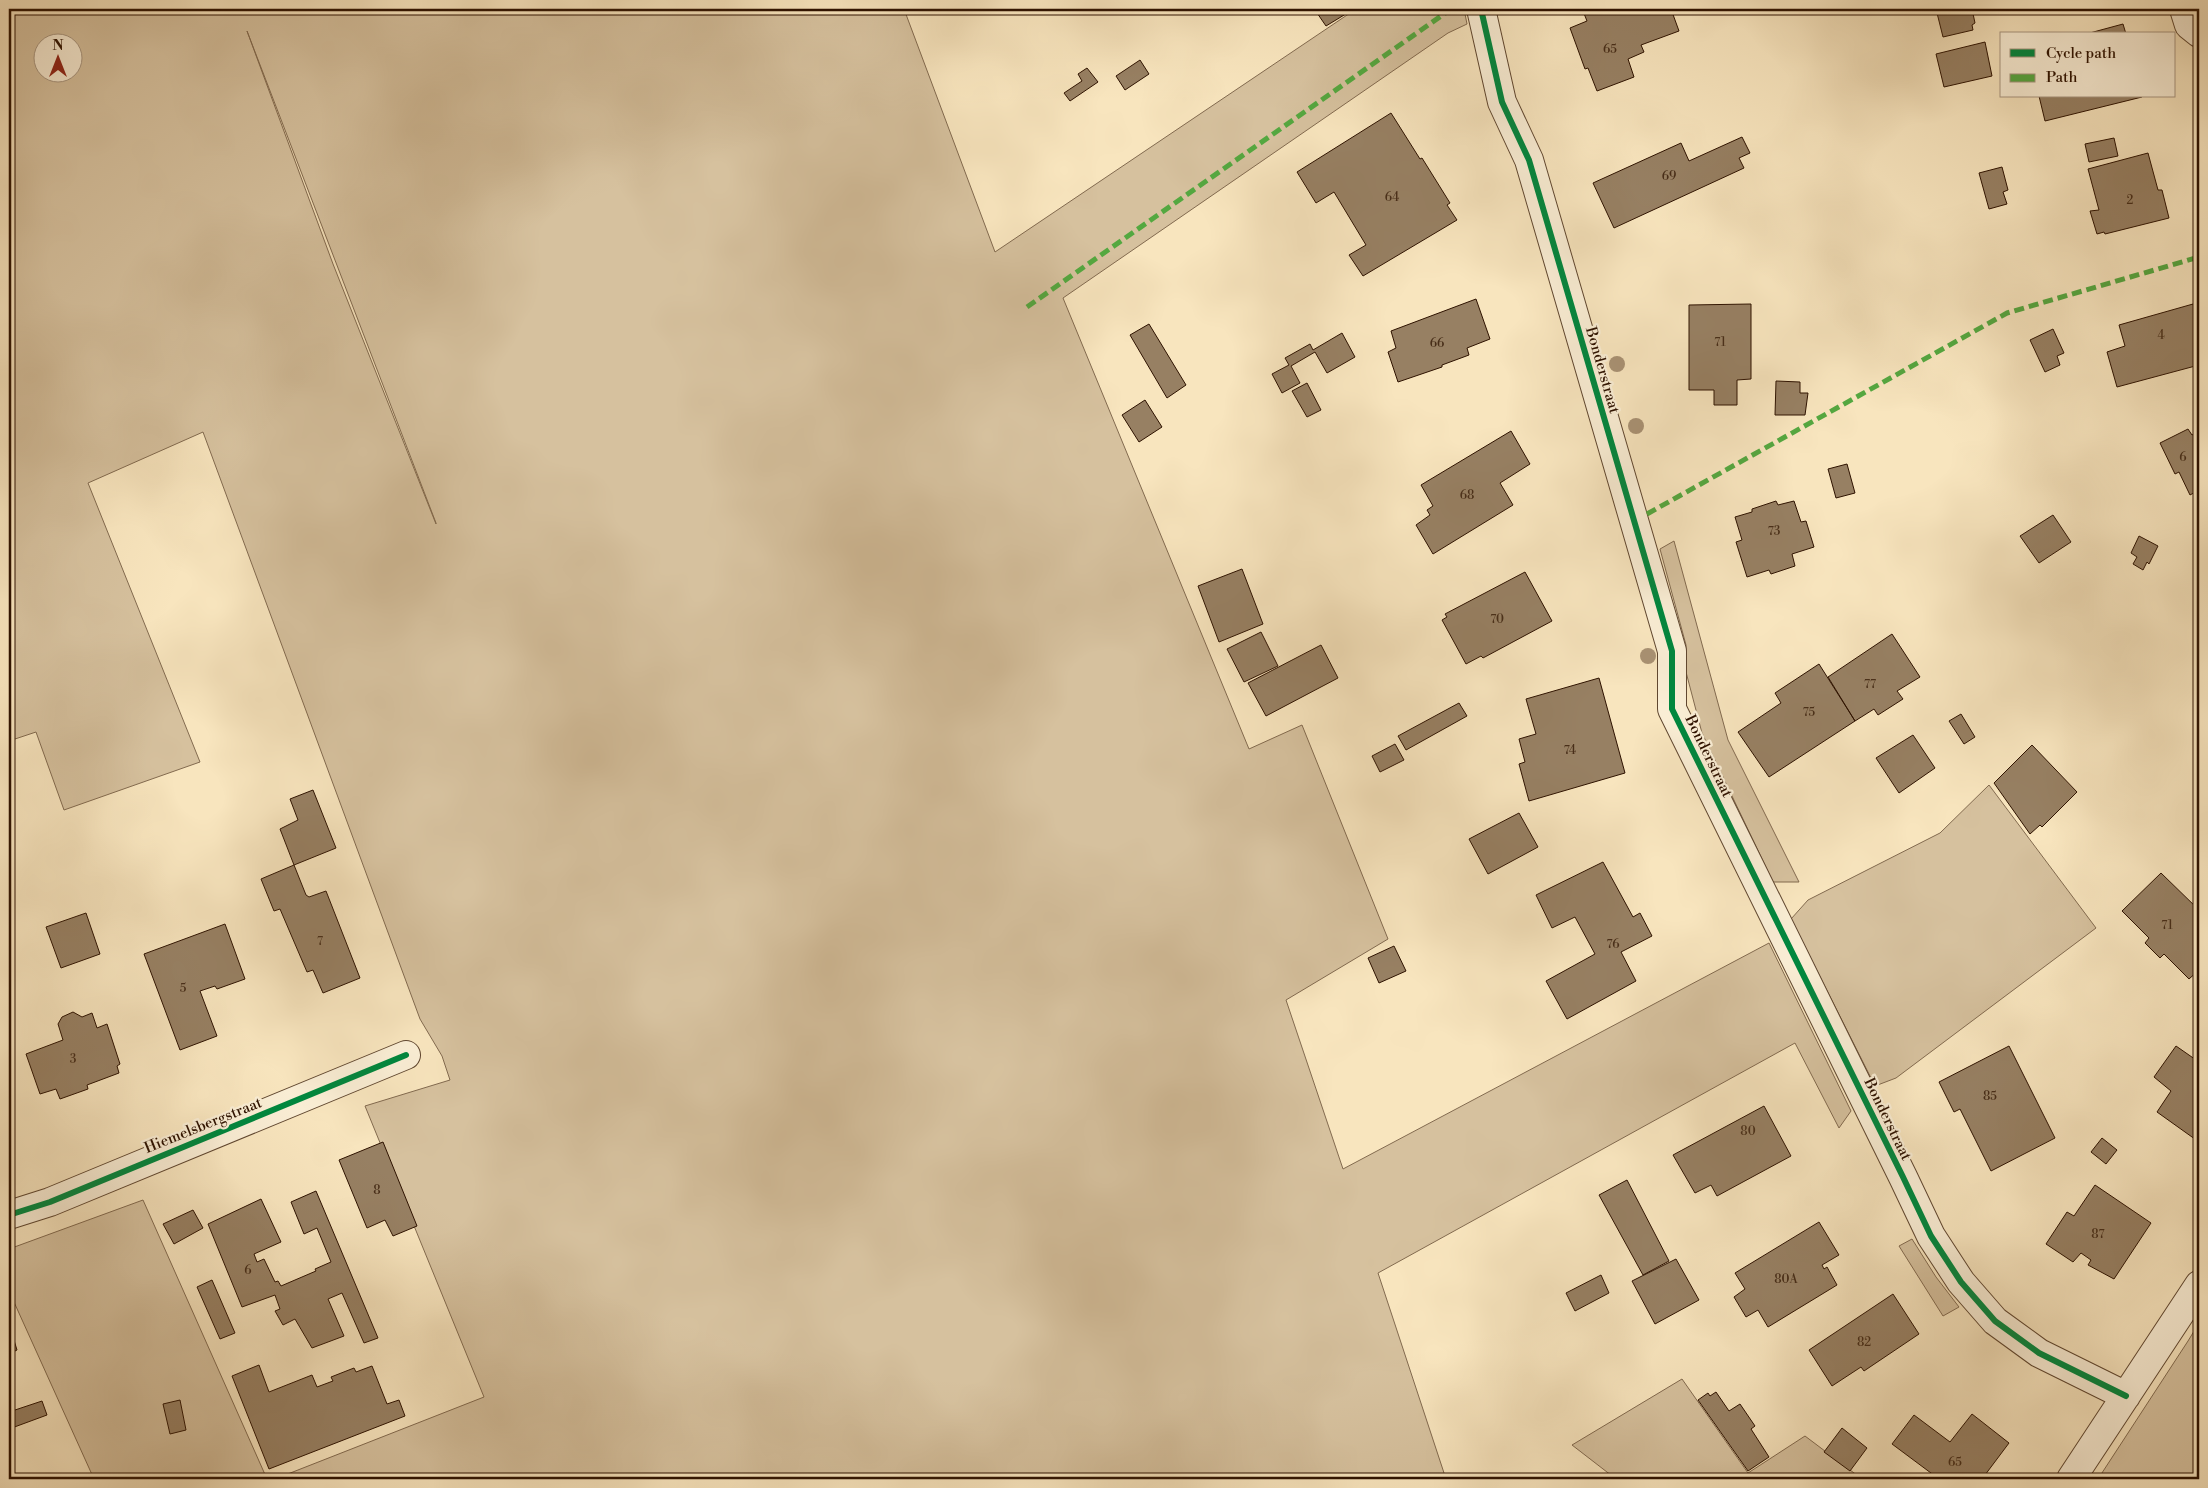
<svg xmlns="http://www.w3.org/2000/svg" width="2208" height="1488" viewBox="0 0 2208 1488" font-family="'Libre Bodoni',serif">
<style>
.green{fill:#d6c19e;stroke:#826a4f;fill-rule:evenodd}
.building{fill:#978063;stroke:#2e1200}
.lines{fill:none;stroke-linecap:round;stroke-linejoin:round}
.street-casing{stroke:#604730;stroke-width:30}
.street{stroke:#faeed5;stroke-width:28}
.quiet{stroke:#54a840;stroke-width:5;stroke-dasharray:10 5;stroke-linecap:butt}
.cycleway-casing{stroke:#faeed5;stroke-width:9}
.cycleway{stroke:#00873e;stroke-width:6}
.tree{fill:#a99274}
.labels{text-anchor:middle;stroke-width:4.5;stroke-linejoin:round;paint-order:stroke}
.number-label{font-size:12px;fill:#482e19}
.street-label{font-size:15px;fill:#2e1200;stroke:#faeed5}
</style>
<rect width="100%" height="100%" fill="#f8e5be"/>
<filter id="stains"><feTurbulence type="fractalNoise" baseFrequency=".004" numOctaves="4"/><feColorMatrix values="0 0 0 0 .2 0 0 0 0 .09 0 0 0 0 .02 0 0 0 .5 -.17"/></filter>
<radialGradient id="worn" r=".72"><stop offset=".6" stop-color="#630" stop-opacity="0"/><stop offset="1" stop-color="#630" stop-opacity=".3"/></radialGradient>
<!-- green -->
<path class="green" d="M9,9H904L995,252L1356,9H1464L1467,24L1448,33L1063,298L1249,749L1302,725L1388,939L1286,1000L1343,1169L1769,943L1851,1111L1839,1128L1795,1043L1378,1273L1446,1479H275L484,1397L365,1106L450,1080L442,1056L420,1019L203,432L88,483L200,762L64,810L36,732L9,741ZM247,31L436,523V524L333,264ZM42,42H72V72H42Z
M1674,541L1728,740L1799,882H1773L1702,733L1686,672V645L1660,549Z
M1989,785L2096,928L1896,1078L1875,1086L1791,919L1808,900L1940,833Z
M143,1200L267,1479H94L9,1291V1249Z
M1912,1239L1936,1277L1959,1307L1943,1316L1899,1246Z
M2199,1323V1479H2098L2188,1341Z
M1682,1379L1748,1473L1805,1436L1862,1479H1616L1572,1445Z"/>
<!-- building -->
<path class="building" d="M1316,9H1354L1326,26L1315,10Z
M1588,9H1671L1679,31L1641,45L1644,52L1628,59L1634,77L1597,91L1588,68L1585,69L1570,28L1587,21L1583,11Z
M1936,9H1972L1975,23L1972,25L1973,30L1943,37Z
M2123,24L2126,34H2086Z
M1985,42L1992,76L1944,87L1936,54Z
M1140,60L1149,74L1125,90L1116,76Z
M1087,68L1098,82L1070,101L1064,93L1082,81L1078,74Z
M2039,96H2142V97L2045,121Z
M1391,113L1420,159L1422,158L1450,203L1447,205L1457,220L1363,276L1349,255L1366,245L1334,192L1316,203L1297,172Z
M1742,137L1750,153L1739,158L1744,168L1614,228L1593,183L1681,143L1689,161Z
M2114,138L2118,156L2089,162L2085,144Z
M2148,153L2158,190H2162L2169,218L2105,234L2104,232L2097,234L2090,211L2099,210L2088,169Z
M2002,167L2008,190L2003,192L2007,204L1989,209L1979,173Z
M1476,299L1490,339L1467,348L1469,355L1442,365V367L1398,382L1388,352L1396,348L1391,331Z
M1751,304V379L1737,380V405H1714V390H1689V305Z
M2193,304L2199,325V365L2117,387L2107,352L2125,346L2119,325Z
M1149,324L1186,385L1167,398L1130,335Z
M2053,329L2064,353L2057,356L2060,365L2045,372L2030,340Z
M1342,333L1355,357L1327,373L1315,352L1291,366L1300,383L1282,393L1272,374L1289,365L1285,358L1310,344L1313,350Z
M1776,381L1800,382V393H1808L1805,415H1775Z
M1307,383L1321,410L1307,417L1292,391Z
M1145,400L1162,427L1139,442L1122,415Z
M2188,429L2192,435L2199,431V490L2190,495L2179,472L2175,474L2160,443Z
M1511,431L1530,464L1500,483L1513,505L1433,554L1416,525L1430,515L1427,510L1433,506L1421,485Z
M1847,464L1855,493L1836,498L1828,469Z
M1776,501L1778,505L1794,501L1801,522L1806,521L1814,547L1792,554L1795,566L1771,574L1769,570L1747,577L1736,542L1742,540L1735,517L1752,512V509Z
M2053,515L2071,542L2039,563L2020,536Z
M2139,536L2158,546L2149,564L2147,562L2143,570L2133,564L2137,557L2131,553Z
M1242,569L1263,624L1219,642L1198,586Z
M1525,572L1552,621L1483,658L1481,656L1466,664L1442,620L1447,617L1445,614Z
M1261,632L1278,666L1244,682L1227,649Z
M1892,634L1920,677L1897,691L1903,699L1878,715L1874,709L1855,721L1828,677Z
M1321,645L1338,678L1266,716L1248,683Z
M1819,664L1855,721L1769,777L1738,732L1781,703L1775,693Z
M1599,678L1625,773L1529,801L1519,764L1525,762L1519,739L1536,734L1526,699Z
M1459,703L1467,716L1406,750L1398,736Z
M1961,714L1975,737L1964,744L1949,721Z
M1913,735L1935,768L1899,793L1876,758Z
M1395,744L1404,760L1380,772L1372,756Z
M2032,745L2077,792L2042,827L2040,825L2030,834L1994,783Z
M313,790L336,848L294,865L280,829L298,820L290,799Z
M1519,813L1538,847L1488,874L1469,839Z
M1603,862L1633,917L1640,913L1652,936L1621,952L1636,981L1567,1019L1546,981L1595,954L1575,917L1552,928L1536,895Z
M294,865L306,895L309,897L326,891L360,978L323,993L313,970L307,972L280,909L274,911L261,879Z
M2161,873L2199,910V970L2189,979L2164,954L2160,958L2145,943L2149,938L2122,911Z
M86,913L100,954L61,968L46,927Z
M225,924L245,979L217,989L215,986L200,991L217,1036L180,1050L144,954Z
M1394,946L1406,971L1379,983L1368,958Z
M73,1012L82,1017L92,1013L97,1028L107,1024L120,1064L117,1066L119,1073L87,1085L88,1089L60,1099L56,1089L40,1094L26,1054L63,1040L58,1024L62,1017Z
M2009,1046L2055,1138L1991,1171L1960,1109L1954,1112L1939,1082Z
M2176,1046L2199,1062V1142L2157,1112L2171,1091L2154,1077Z
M1764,1106L1791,1156L1717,1196L1711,1185L1695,1193L1673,1155Z
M2102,1138L2117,1150L2106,1164L2091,1152Z
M383,1142L417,1226L393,1236L385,1220L367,1228L339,1160Z
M1627,1180L1669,1261L1643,1275L1599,1195Z
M2095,1185L2151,1223L2114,1279L2088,1265L2091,1260L2081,1253L2073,1262L2046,1244L2067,1212L2074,1216Z
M316,1191L378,1338L364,1343L342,1293L328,1299L344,1336L312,1348L295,1319L283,1325L275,1311L280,1309L275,1295L242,1307L208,1224L261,1199L281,1242L254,1254L257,1262L264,1259L275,1282L278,1281L281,1286L316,1271L315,1269L331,1262L317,1228L304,1234L291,1202Z
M193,1210L203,1228L174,1244L163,1224Z
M1819,1222L1839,1255L1822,1265L1824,1269L1827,1267L1837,1285L1768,1327L1758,1310L1746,1317L1734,1297L1745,1289L1735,1273Z
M1676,1259L1699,1300L1655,1324L1632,1281Z
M1601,1275L1609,1293L1575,1311L1566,1293Z
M212,1280L235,1333L220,1339L197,1287Z
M1893,1294L1919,1334L1864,1371L1861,1367L1832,1386L1809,1350Z
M9,1324L17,1350L9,1354Z
M259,1365L269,1392L312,1375L317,1387L333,1381L331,1377L354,1368L356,1372L372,1366L387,1404L399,1400L405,1416L269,1469L232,1376Z
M1716,1392L1729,1411L1740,1404L1755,1426L1751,1429L1769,1457L1748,1471L1698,1400L1708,1393L1710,1396Z
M180,1400L186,1430L170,1434L163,1404Z
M42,1401L47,1415L9,1429V1412Z
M1972,1414L2009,1443L1982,1479H1939L1892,1444L1914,1415L1950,1442Z
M1842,1428L1867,1448L1850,1471L1824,1452Z"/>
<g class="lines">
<defs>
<path id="street" d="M1481,9L1502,102L1529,160L1672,651V709L1903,1177L1931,1236L1961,1282L1995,1321L2039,1353L2126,1396
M2184,9L2189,25L2199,33
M9,1215L50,1202L406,1055
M2071,1479L2199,1285"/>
</defs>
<!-- street casing -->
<use href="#street" class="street-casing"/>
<!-- street -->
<use href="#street" class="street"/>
<!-- quiet -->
<path class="quiet" d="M1027,307L1451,9
M1647,514L2007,313L2199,257"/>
<defs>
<path id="cycleway" d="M1481,9L1502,102L1529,160L1672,651V709L1903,1177L1931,1236L1961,1282L1995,1321L2039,1353L2126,1396
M9,1215L50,1202L406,1055"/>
</defs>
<!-- cycleway casing -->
<use href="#cycleway" class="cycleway-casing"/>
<!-- cycleway -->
<use href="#cycleway" class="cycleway"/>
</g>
<!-- trees -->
<g class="tree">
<circle cx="1617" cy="364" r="8"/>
<circle cx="1636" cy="426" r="8"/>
<circle cx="1648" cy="656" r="8"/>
</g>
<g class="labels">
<!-- number labels -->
<g class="number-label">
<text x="1610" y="53">65</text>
<text x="1669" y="180">69</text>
<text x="1392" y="201">64</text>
<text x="2130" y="204">2</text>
<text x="2161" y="339">4</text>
<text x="1720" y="346">71</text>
<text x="1437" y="347">66</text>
<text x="2183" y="461">6</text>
<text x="1467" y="499">68</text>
<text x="1774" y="535">73</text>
<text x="1497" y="623">70</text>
<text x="1870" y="688">77</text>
<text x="1809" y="716">75</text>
<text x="1570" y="754">74</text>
<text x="2167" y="929">71</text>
<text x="320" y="945">7</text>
<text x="1613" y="948">76</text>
<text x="183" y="992">5</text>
<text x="73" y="1063">3</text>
<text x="1990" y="1100">85</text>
<text x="1748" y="1135">80</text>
<text x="377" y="1194">8</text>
<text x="2098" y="1238">87</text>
<text x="248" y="1274">6</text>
<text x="1786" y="1283">80A</text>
<text x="1864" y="1346">82</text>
<text x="1955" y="1466">65</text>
</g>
<!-- street labels -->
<g class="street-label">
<text transform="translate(1603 370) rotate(74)" y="5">Bonderstraat</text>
<text transform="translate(1709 756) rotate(64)" y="5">Bonderstraat</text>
<text transform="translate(1888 1119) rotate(64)" y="5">Bonderstraat</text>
<text transform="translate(203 1125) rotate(-22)" y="5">Hiemelsbergstraat</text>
</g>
</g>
<!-- margin -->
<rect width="2208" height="1488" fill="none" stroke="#f8e5be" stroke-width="30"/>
<rect x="10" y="10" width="2188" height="1468" fill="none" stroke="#2e1200" stroke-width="2.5"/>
<rect x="15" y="15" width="2178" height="1458" fill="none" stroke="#2e1200"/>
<!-- legend -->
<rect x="2000" y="32" width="175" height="65" fill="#faeed5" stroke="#a89680"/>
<rect x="2010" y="49" width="25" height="8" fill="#00873e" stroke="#a89680"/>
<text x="2046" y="58" font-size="15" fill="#2e1200">Cycle path</text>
<rect x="2010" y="74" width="25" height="8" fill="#54a840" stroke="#a89680"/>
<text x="2046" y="82" font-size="15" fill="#2e1200">Path</text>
<!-- north arrow -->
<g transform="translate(58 58)"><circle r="24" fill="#faeed5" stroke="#a89680"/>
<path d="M0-4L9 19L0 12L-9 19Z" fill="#8f2418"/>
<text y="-8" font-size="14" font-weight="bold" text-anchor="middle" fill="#2e1200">N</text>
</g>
<rect width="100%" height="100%" filter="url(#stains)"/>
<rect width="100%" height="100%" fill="url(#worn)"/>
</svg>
